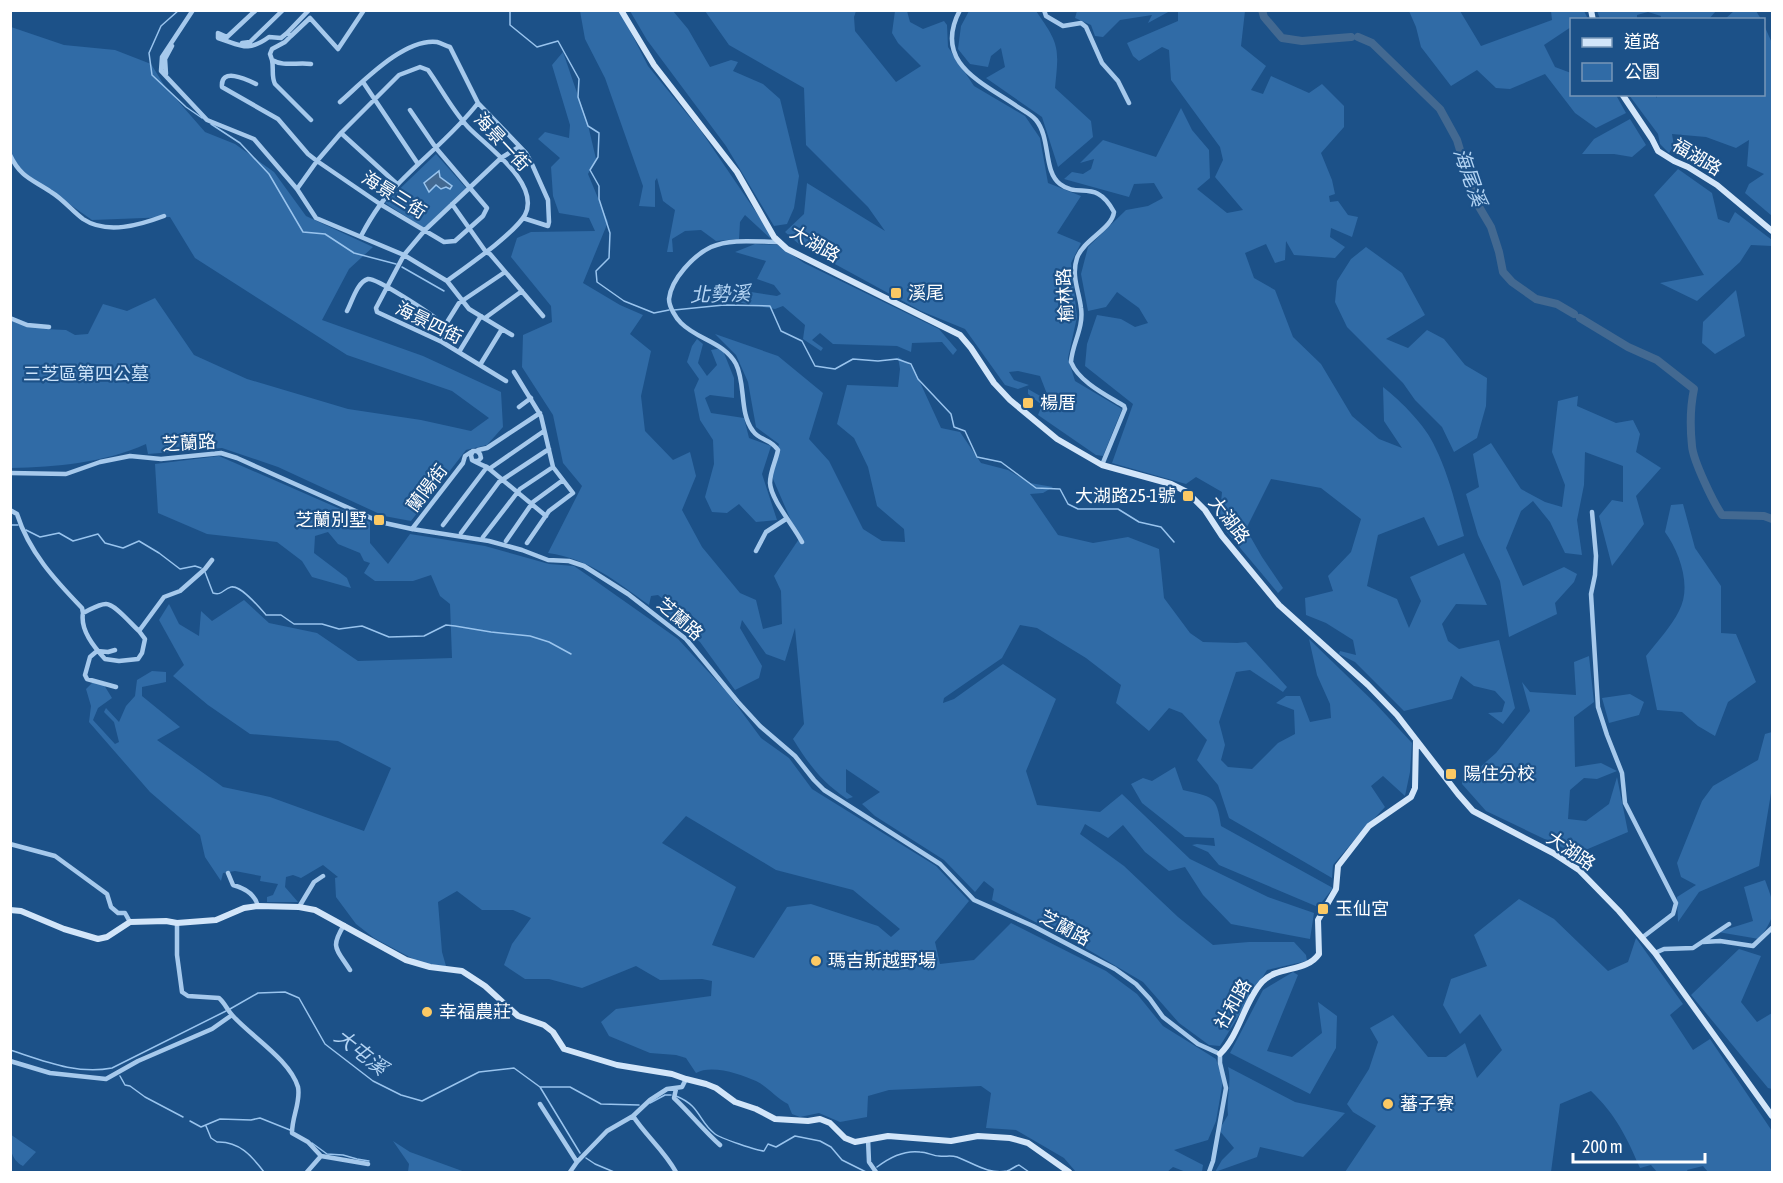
<svg xmlns="http://www.w3.org/2000/svg" width="1783" height="1183" viewBox="0 0 1783 1183" font-family="'Asap Condensed','Noto Sans TC',sans-serif">
<style>
.green{fill:#306ba6;fill-rule:evenodd}
.water{fill:#436991;stroke:#99c4ee;stroke-width:1.5}
.lines{fill:none;stroke-linecap:round;stroke-linejoin:round}
.stream{stroke:#99c4ee;stroke-width:1.5}
.river{stroke:#436991;stroke-width:8}
.street{stroke:#a6c9ec;stroke-width:4.5}
.secondary{stroke:#d2e5f9;stroke-width:6}
.poi-dot{fill:#fcc964;stroke:#1c5188;stroke-width:2}
.labels{text-anchor:middle;stroke-width:4.5;stroke-linejoin:round;paint-order:stroke}
.street-label{font-size:18px;fill:#fff;stroke:#1c5188}
.poi-label{font-size:18px;fill:#fff;stroke:#1c5188;text-anchor:start}
.park-label{font-size:18px;fill:#cbe2f9;stroke:#1c5188}
.water-label{font-size:20px;font-style:italic;fill:#b2d3f3;stroke:#1c5188}
</style>
<rect width="100%" height="100%" fill="#1c5188"/>
<!-- green -->
<path class="green" d="M580,11H620L648,66L701,131L771,234L770,238L745,215L740,222L739,239L716,241L701,230L685,231L672,239L673,252H667L675,210L663,201L657,178L655,181V207L639,206L643,186L605,78L585,39Z
M630,11H673L688,29L710,67L731,60L738,62L733,71L763,84L780,99L799,176L794,208L787,224L774,226L726,146L647,40Z
M705,11H856L854,17L855,31L896,82L921,66L898,43L892,33L895,11H907L910,22L923,29L944,21L947,25L948,47L974,86L1025,116L1040,138L1048,183L1081,196L1057,233L1081,243L1071,263L1077,317L1068,358L1075,381L1122,409L1103,456L1096,455L1038,415L1042,405L1028,394V389L1042,397L1047,394L1040,376L1018,371L1009,372L1014,380L1029,385L1018,389L1005,385L965,329L921,311L800,245L785,232L804,214L807,183L885,231L868,207L806,145L804,88L729,45Z
M969,11H1036C1060,45 1059,48 1055,88L1091,121L1093,137L1058,167L1042,117L986,78L1005,67L1001,48L991,56L988,67L970,64L958,49L961,26Z
M1077,11H1170L1148,23L1152,15L1120,20L1103,37L1095,36L1091,25L1075,18Z
M1178,11H1245L1241,46L1266,66L1251,90L1263,94L1271,76L1309,93L1322,84L1344,106V127L1321,153L1332,180L1335,194L1329,196L1330,202L1338,201L1348,215L1358,217L1352,237L1331,228L1330,237L1345,247L1335,258L1294,255L1286,241L1285,260L1275,263L1266,244L1245,253L1254,278L1275,290L1293,337L1321,364L1352,416L1379,439L1402,448L1384,421L1383,387C1401,401 1426,426 1435,447C1449,475 1456,506 1464,536L1438,546L1424,517L1378,535L1367,586L1397,599L1409,628L1421,601L1410,577L1464,553L1487,605L1456,604L1442,624L1448,641L1459,649L1499,640L1515,708L1503,724L1488,713L1502,712L1505,702L1495,691L1474,686L1461,676L1452,699L1404,711L1355,662L1339,654L1340,651L1356,655L1353,640L1326,623L1306,615L1305,598L1333,591L1328,576L1351,552L1361,519L1321,488L1271,479L1246,529L1262,557L1283,588L1278,593L1225,530L1220,513L1222,492L1196,477L1186,484L1112,463L1133,404L1085,366L1087,344L1097,315L1121,319L1135,327L1148,323L1139,308L1117,292L1106,307L1088,311L1081,274L1088,247L1126,210L1148,206L1163,198L1154,183L1134,184L1129,197L1064,179L1072,172L1083,174L1091,169L1094,159L1080,163L1103,140L1156,157L1181,108L1192,130L1209,150L1210,178L1197,189L1227,213L1243,210L1215,177L1223,160L1220,147L1171,80L1169,50L1162,47L1139,61L1133,56L1127,43L1178,21Z
M1409,11H1460L1481,46L1552,20L1551,11H1584L1588,19L1572,20L1571,27L1544,45L1555,67L1571,73L1572,94L1616,95L1626,113L1596,128L1575,113L1545,74L1510,89L1496,88L1477,70L1451,86L1421,47L1416,27Z
M1597,11V10L1716,11L1708,20L1660,19L1661,16L1648,12L1637,15V19H1600Z
M1734,11H1756L1761,19H1725Z
M1764,25L1772,43V216L1745,193L1749,184L1764,174L1747,166L1749,140L1736,148L1706,137L1672,134L1674,146L1669,153L1660,144L1658,134L1629,95H1655L1657,98V94H1764Z
M11,27L64,45L115,50L151,64L164,85L205,132L235,144L274,172L306,216L373,247L349,269L322,320L423,356L501,392L503,427L487,445L466,450L411,521L384,516L278,467L222,448L148,454L146,444C103,463 57,467 11,468L10,316L45,329L66,330L75,335L88,334L103,304L127,311L155,298L194,355L247,379L348,409L421,420L471,431L489,418L452,391L347,355L195,258L170,217L92,220L21,170L11,156Z
M563,52L588,125L596,159L588,174L608,222L583,283L620,305L643,315L630,334L651,351L641,396L645,431L673,460L690,452L696,476L682,510L702,547L740,593L756,600L763,629L782,624L781,591L774,576L799,539L770,472L779,444L756,427L748,382L736,355L715,334L778,356L823,393L809,439L829,461L863,529L882,541L905,542L904,529L877,506L868,467L854,438L837,424L847,385L898,387L900,369L898,357L913,367L941,428L960,432L981,463L1008,470L1030,483L1053,487L1043,493L1030,494L1058,535L1093,543L1128,537L1159,549L1164,598L1190,633L1203,642L1237,643L1246,642L1287,687L1283,692L1250,670L1236,672L1219,722L1225,745L1221,760L1228,767L1252,769L1278,743L1295,734L1294,710L1276,703L1286,696H1300L1310,722L1331,718L1330,704L1317,675L1309,639L1375,703L1412,743L1410,772L1405,796L1383,776L1371,786L1385,807L1356,838L1333,865L1332,878L1229,818L1218,785L1197,760L1207,740L1182,713L1169,708L1149,731L1116,703L1121,685L1086,658L1037,628L1020,625L1002,658L944,698L943,703L954,699L1003,664L1056,699L1026,771L1037,805L1100,812L1122,794L1190,859L1268,897L1314,913L1310,939L1231,924L1203,895L1185,867L1169,871L1145,852L1123,825L1108,838L1085,824L1080,834L1124,866L1178,917L1213,945L1249,942H1294L1306,955L1307,961L1267,970L1220,1046L1209,1045L1179,1023L1143,982L1075,942L992,900L994,889L984,881L975,892L944,860L875,816L862,804L880,792L846,769V792L853,797L847,799C821,781 810,766 793,739L804,724L795,628L785,661L766,654L742,620L740,628L762,666L759,678L735,690L700,642L657,608L664,600L658,595L651,596L649,605C615,581 590,559 548,553L582,486L563,463L553,415L522,367L523,335L552,322L551,306L511,257L517,238L531,232L595,231L589,218L559,213L553,196L551,167L560,158L538,139L545,132L569,138L570,125L552,65Z
M1630,119L1646,145L1632,157L1614,154H1582L1594,139Z
M436,154L466,188L424,228L385,203Z
M1678,169L1712,193L1718,219L1729,223L1735,212L1772,240V246L1751,245L1740,262L1697,301L1660,283L1704,275L1654,195Z
M755,244L778,245L804,263L939,329L957,350L953,355L942,342L912,343L911,352L897,346L833,344L820,333L812,340L823,348L821,351L803,339L805,325L783,306L775,309L720,299L725,288L777,296L781,294L774,285L757,279L766,261L735,252Z
M1366,247L1402,273L1425,315L1386,339L1408,348L1427,330L1444,339L1465,365L1487,378L1486,406L1477,438L1454,452L1442,427L1415,400L1403,383L1347,327L1335,302L1337,281L1351,259Z
M1736,290L1745,336L1715,354L1702,343L1703,322Z
M697,339L703,344L698,363L707,376L717,365L711,350L722,348L734,378V398L710,395L705,398L711,413L744,418L749,438L771,446L762,474L777,520L756,522L739,504L727,513L712,512L705,497L714,464L713,440L700,420L694,390L699,379L687,362L692,346Z
M1578,396L1577,406L1616,423L1633,420L1640,434L1636,452L1661,468L1636,496L1644,524L1612,566L1599,516L1612,500L1623,502V466L1585,452L1584,485L1577,520L1582,555L1565,553L1550,522L1533,501L1521,511L1506,548L1523,586L1564,567L1577,574L1574,582L1555,603L1557,614L1509,637L1500,581L1478,535L1466,494L1479,487L1473,454L1491,443L1521,489L1545,502L1562,507L1565,485L1552,452L1558,401Z
M219,456L370,522V543L388,564L410,534L485,546L549,564L574,566L590,577L678,639L727,692L761,738L789,758L812,789L936,866L969,901L935,942L940,964L974,960L1011,923L1106,971L1137,994L1163,1026L1216,1059L1223,1081L1216,1121L1208,1140L1174,1150L1203,1165L1202,1172H1186L1173,1167L1167,1172H1076L1064,1158L1016,1130L986,1128L991,1093L981,1086L889,1090L868,1096L867,1117L840,1122L819,1113L800,1117L792,1114L788,1104C776,1098 768,1087 756,1081C741,1074 711,1064 696,1073L686,1058L676,1055L650,1053L609,1036L601,1022L616,1009L711,996L712,981L702,979L660,980L636,966L582,988L549,979H525L504,965L512,944L531,918L513,910H482L457,891L438,902L442,952L446,966L430,965L415,960L374,938L356,924L336,897L335,878L338,877L323,865L301,878L293,875L286,877L285,887L298,902H267V897L273,895L278,884L260,881L261,876L235,871L223,873L221,881L205,857L200,835L150,792L89,722L91,706L86,689L93,682L104,685L112,698L98,708L93,720L115,744L119,742L114,722L104,712L106,708L119,722L126,706L135,696L137,680L152,671L166,672V682L142,687V696L180,727L157,740L223,787L270,797L364,831L391,768L338,741L250,734L208,705L173,676L184,665L159,620L169,604L179,624L199,636L201,611L212,621L244,600L269,623L317,633L358,661L452,658L450,604L440,596L431,575L413,581H375L364,573L370,563L364,561L360,553L338,544L328,532L315,536L314,553L347,578L351,588L312,577L302,561L277,542L207,534L158,513L155,464ZM686,816L776,870L853,890L900,929L891,937L878,926L811,904L787,907L754,958L712,945L736,887L662,843Z
M1683,504L1695,548L1721,586V633L1736,634L1756,682L1728,702L1715,736L1698,726L1682,712L1657,710L1646,656C1657,642 1671,627 1679,611C1692,587 1680,553 1665,532L1671,505Z
M1589,656L1594,702L1574,717L1575,767L1601,763L1617,771L1597,779L1584,778L1570,790L1568,819L1586,821L1609,804L1617,777L1628,832L1576,854L1486,811L1462,784L1464,771L1478,769L1496,753L1530,711L1522,682L1530,692L1576,695L1574,662Z
M1630,694L1644,702L1639,715L1609,723L1602,698Z
M1772,732V787L1759,866L1699,892L1678,922L1677,897L1696,885L1681,877L1677,863L1702,801L1713,786L1758,760L1765,734Z
M1175,767L1183,790C1212,797 1217,795 1221,826L1333,888L1318,907L1219,865L1208,852L1192,845L1197,844L1215,846L1214,838L1185,837L1142,803L1131,784L1143,778L1152,781Z
M1765,880C1776,909 1777,914 1759,939L1718,932L1753,921L1744,887Z
M1519,899L1554,919L1608,971L1628,962L1636,938L1683,1004L1670,1015L1693,1050L1710,1039L1772,1131V1172H1708L1703,1166L1687,1170L1688,1172H1657L1651,1165L1640,1168C1626,1136 1616,1115 1591,1091L1560,1104L1551,1172H1345L1376,1126L1353,1112L1347,1104L1369,1069L1378,1042L1370,1028L1393,1015L1428,1057H1446L1465,1043L1477,1078L1502,1050L1480,1014L1460,1034L1443,1005L1451,979L1487,966L1474,935Z
M1739,949L1761,956L1741,1002L1757,1022L1772,1013V1089L1768,1088L1691,995Z
M1293,972L1298,975L1267,1051L1292,1057L1322,1033L1318,1002L1337,1016L1336,1048L1310,1094L1230,1053L1263,990Z
M1228,1067L1295,1102L1345,1113L1303,1157L1260,1147L1257,1157L1215,1172L1222,1160L1234,1148L1219,1130L1228,1115C1226,1098 1232,1084 1228,1067Z
M10,1134L36,1152L23,1166C10,1159 10,1147 10,1134Z
M393,1141L410,1152L465,1172H408L409,1164Z"/>
<!-- water -->
<path class="water" d="M439,171L440,177L452,186L450,189L446,187L441,189L436,185L429,192L424,183Z"/>
<g class="lines">
<!-- stream -->
<path class="stream" d="M179,10L161,26L149,53L152,75L186,107L202,118
M510,10V25L537,47L558,41L579,79L578,97L588,126L599,133L598,157L590,170L599,186V199L610,233L609,258L596,271L597,282L624,301L654,313L669,310
M211,124L240,143L269,174L303,232L325,234L354,253L396,264
M402,267L444,291
M674,310L724,305L770,306L781,331L802,341L815,366L835,369L853,359L878,361L897,359L911,364L918,379L951,414L954,427L965,431L977,457L1001,462L1036,488L1060,489L1068,504L1078,509H1118L1139,522L1161,527L1174,542
M10,525H18
M26,530L40,537L59,533L73,541L98,534L105,543L123,548L139,541L159,553L180,569L195,566L201,568
M205,572L213,593C222,596 223,589 231,587C241,585 259,607 266,615H281L294,624H322L339,629L362,626L389,637L424,636L446,625L455,626L491,632L530,636L549,642L571,654
M230,1009L258,993L285,992L299,998L325,1044L373,1081L401,1095L422,1101L479,1072L514,1068L540,1087L580,1153
M10,1050C44,1061 77,1075 112,1068L226,1011
M120,1076L125,1085L130,1086L145,1097L183,1117
M540,1087H570L601,1104L639,1105
M676,1096C701,1106 698,1121 715,1134C720,1138 758,1151 764,1151L768,1144L776,1147L795,1136L820,1141L831,1147L842,1160L866,1172
M650,1103L665,1095H671
M190,1121L201,1127L220,1119L251,1120L260,1118L290,1130
M206,1126L211,1138L217,1142C239,1141 252,1156 264,1172
M312,1143L327,1154L343,1155L357,1159L369,1161
M586,1158L595,1164L614,1172
M877,1167C890,1157 904,1150 920,1152C927,1152 933,1156 939,1156C946,1157 950,1155 957,1157C973,1163 989,1175 1007,1171C1011,1170 1015,1166 1019,1165L1029,1172"/>
<!-- river -->
<path class="river" d="M1262,10L1264,17L1282,38L1302,41L1351,37
M1358,37L1372,43L1440,109L1457,140L1475,200L1491,227L1499,252L1503,272L1512,282L1536,299L1557,304L1574,314
M1580,318L1628,347L1657,360L1694,389C1690,408 1690,427 1692,446C1693,460 1713,502 1722,515L1764,516L1772,519"/>
<!-- street -->
<path class="street" d="M193,10L162,57L161,71L207,120L254,139L297,189L316,218L404,255L447,281C466,267 514,234 525,215C541,183 486,146 468,127C452,110 441,88 428,70L420,67L399,75L341,133L317,161L297,189
M256,10L227,37L218,33V38C241,45 247,53 269,37L281,38L287,33L291,36L310,18L338,49L364,10
M960,10C932,63 982,82 1018,107C1024,111 1032,115 1036,120C1051,138 1043,171 1060,184C1079,199 1096,178 1114,212C1112,229 1083,240 1077,258C1071,276 1079,291 1081,308C1084,328 1072,344 1071,362C1079,382 1106,395 1124,406L1125,409L1102,465
M1044,10L1046,16L1063,26L1081,23L1086,27L1102,63L1118,81L1129,103
M287,33L309,10
M291,36L285,42L272,49L270,54L272,60C284,67 297,62 311,64
M242,43L250,42L283,10
M272,60C274,69 271,76 275,84L311,120
M166,74L165,59L172,46
M363,82L418,164
M256,84C246,79 220,67 222,87L278,119L308,154L317,161L380,204L444,242L455,241L483,216L487,208L436,148L410,110
M340,102C363,82 404,38 437,42C441,43 446,46 450,47L478,103L526,153L531,162L548,200L549,222L548,226L523,218
M341,133L397,184
M10,155C21,178 32,179 51,192C63,199 72,211 83,219C107,235 140,225 164,216
M452,204L486,252L490,254L543,316
M361,236C371,217 383,198 399,183C425,156 455,133 478,103
M780,242C758,242 731,238 711,247C694,255 671,279 669,299C669,307 676,318 681,323C698,340 724,342 736,364C746,384 739,413 753,431C760,441 770,438 778,450C776,461 770,471 770,483C771,500 794,526 802,542
M447,281L469,309L512,335
M347,311C352,302 357,282 368,279C377,278 428,312 438,320C442,323 444,326 445,331L442,342
M10,318L27,325L49,327
M485,318L522,291
M444,327L459,303L505,272
M459,352L481,316
M480,365L502,329
M514,372L541,416L553,467L573,493L549,511L527,543
M506,381L442,342L377,312L376,308L404,255L425,230L501,158L519,147
M519,407L531,398
M478,450L487,448L540,413
M474,461H478L481,458L480,454L477,451H473L471,455L472,460C477,463 482,465 487,467L546,516
M489,469L544,431
M10,473L66,474L100,462L130,456L161,459L221,453L237,458L380,522L412,529L489,541L522,550L548,560L569,561L584,566L628,594L686,639L738,702L760,726L795,756L814,780L824,790L940,864L974,900L1033,926L1115,969L1136,984L1150,999L1163,1017L1198,1044L1220,1054V1063L1226,1088L1213,1161L1209,1172
M10,510L17,514C29,552 55,580 82,608L83,613C90,610 98,604 106,604C115,604 131,624 139,631
M1592,512L1596,556L1595,575L1591,594L1598,707L1607,735L1622,773L1625,803L1676,903L1673,914L1643,937
M443,525L487,467
M412,529L463,463L465,456L471,452
M461,533L499,482L549,449
M483,537L520,489L553,467
M506,541L533,502L563,480
M756,551L766,532L786,519
M83,613C80,630 94,647 105,659L119,661L138,659L142,653L145,639L139,631L164,597L180,591L205,569L212,560
M115,650L108,652L97,651L90,657L85,675L87,679L116,687
M10,844L55,856L107,894L111,907L118,913H125L130,922
M228,873L233,885C244,888 255,894 258,906
M299,907L314,882L323,876
M177,923V955L182,992L188,996L219,998C225,1003 227,1010 233,1016C252,1037 290,1060 298,1087C301,1102 292,1116 292,1133L308,1142L321,1156L307,1172
M344,925C330,948 336,948 350,970
M1703,942L1720,941L1753,946L1772,928
M1655,953L1664,949L1693,948L1729,924
M10,1061L50,1073L106,1079L138,1061L212,1029L232,1015
M676,1089L674,1098C690,1113 704,1131 720,1145
M540,1104L577,1162
M633,1116C646,1136 664,1150 676,1172
M868,1139L869,1162L876,1172
M321,1156L368,1164
M570,1172L577,1162L607,1131L633,1116L650,1100L667,1089L682,1087L686,1079"/>
<!-- secondary -->
<path class="secondary" d="M621,10L654,65L737,172L774,237L787,249L960,335L971,348L994,383L1010,400L1057,439L1102,465L1171,484L1187,492L1205,510L1222,536L1279,605L1368,685L1397,715L1458,794L1473,811L1553,853L1579,870L1619,911L1655,953L1772,1116
M1591,10L1593,20
M1622,94L1652,139L1658,151L1674,161L1688,167L1717,185L1772,231
M10,910L21,911L64,929L98,939L107,937L130,922L166,921L177,923L216,920L244,908L258,906L299,907L315,910L406,960L430,967L462,971L485,986L518,1016L544,1025L553,1032L564,1049L574,1052L617,1065L672,1074L686,1079L706,1084L716,1088L735,1102L756,1109L775,1119L808,1121L820,1119L830,1123L845,1138L855,1142L888,1136L951,1141L978,1136L1010,1138L1028,1143L1069,1172
M1220,1054C1240,1034 1244,1002 1262,982C1278,965 1306,973 1319,954L1318,920L1336,889L1338,866L1369,826L1411,797L1415,788L1416,741"/>
</g>
<!-- markers -->
<g class="poi-dot">
<rect x="890" y="287" width="12" height="12" rx="3"/>
<rect x="1022" y="397" width="12" height="12" rx="3"/>
<rect x="1182" y="490" width="12" height="12" rx="3"/>
<rect x="373" y="514" width="12" height="12" rx="3"/>
<rect x="1445" y="768" width="12" height="12" rx="3"/>
<rect x="1317" y="903" width="12" height="12" rx="3"/>
<circle cx="816" cy="961" r="6"/>
<circle cx="427" cy="1012" r="6"/>
<circle cx="1388" cy="1104" r="6"/>
</g>
<g class="labels">
<!-- street labels -->
<g class="street-label">
<text transform="translate(502 142) rotate(47)" y="6">海景一街</text>
<text transform="translate(1697 157) rotate(31)" y="6">福湖路</text>
<text transform="translate(394 195) rotate(32)" y="6">海景三街</text>
<text transform="translate(815 244) rotate(30)" y="6">大湖路</text>
<text transform="translate(1065 295) rotate(-93)" y="6">榆林路</text>
<text transform="translate(429 323) rotate(26)" y="6">海景四街</text>
<text transform="translate(189 443) rotate(-3)" y="6">芝蘭路</text>
<text transform="translate(427 488) rotate(-53)" y="6">蘭陽街</text>
<text transform="translate(1229 520) rotate(52)" y="6">大湖路</text>
<text transform="translate(680 619) rotate(41)" y="6">芝蘭路</text>
<text transform="translate(1571 851) rotate(34)" y="6">大湖路</text>
<text transform="translate(1065 928) rotate(28)" y="6">芝蘭路</text>
<text transform="translate(1233 1004) rotate(-60)" y="6">社和路</text>
</g>
<!-- poi labels -->
<g class="poi-label">
<text x="908" y="299">溪尾</text>
<text x="1040" y="409">楊厝</text>
<text x="1176" y="502" text-anchor="end">大湖路25-1號</text>
<text x="367" y="526" text-anchor="end">芝蘭別墅</text>
<text x="1463" y="780">陽住分校</text>
<text x="1335" y="915">玉仙宮</text>
<text x="828" y="967">瑪吉斯越野場</text>
<text x="439" y="1018">幸福農莊</text>
<text x="1400" y="1110">蕃子寮</text>
</g>
<!-- park labels -->
<g class="park-label">
<text x="86" y="380">三芝區第四公墓</text>
</g>
<!-- water labels -->
<g class="water-label">
<text transform="translate(1470 177) rotate(71)" y="7">海尾溪</text>
<text transform="translate(720 294) rotate(-2)" y="7">北勢溪</text>
<text transform="translate(361 1052) rotate(38)" y="7">大屯溪</text>
</g>
</g>
<!-- border -->
<rect width="1783" height="1183" fill="none" stroke="#ffffff" stroke-width="24"/>
<!-- legend -->
<rect x="1570" y="18" width="195" height="78" fill="#1c5188" stroke="#7797b8" stroke-width="1.5"/>
<rect x="1582" y="38" width="30" height="9" fill="#d2e5f9" stroke="#7797b8" stroke-width="1.5"/>
<text x="1624" y="48" font-size="18" fill="#ffffff">道路</text>
<rect x="1582" y="63" width="30" height="18" fill="#306ba6" stroke="#7797b8" stroke-width="1.5"/>
<text x="1624" y="78" font-size="18" fill="#ffffff">公園</text>
<!-- scale -->
<path d="M1573 1153v9h132v-9" fill="none" stroke="#ffffff" stroke-width="3"/>
<text x="1582" y="1153" font-size="18" fill="#ffffff" stroke="#1c5188" stroke-width="4.5" paint-order="stroke">200 m</text>
</svg>
